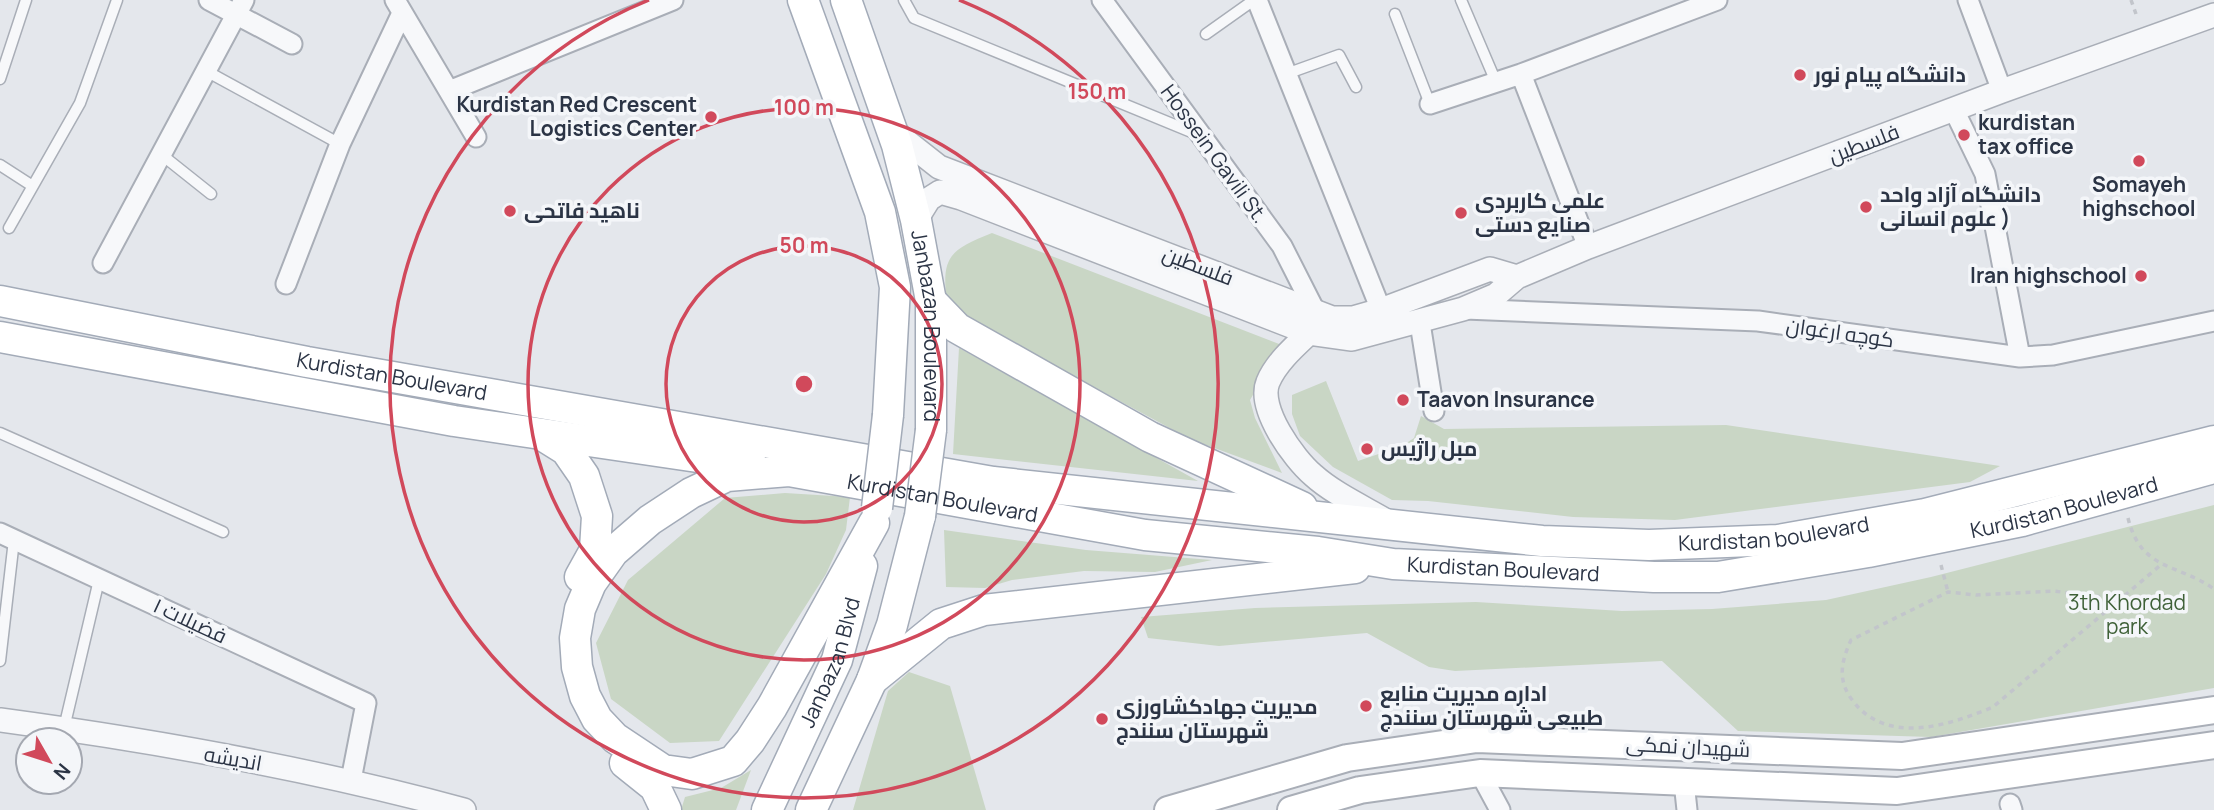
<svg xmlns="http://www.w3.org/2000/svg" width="2214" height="810" viewBox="0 0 2214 810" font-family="Manrope,Cairo,sans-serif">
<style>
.green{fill:#c9d6c5}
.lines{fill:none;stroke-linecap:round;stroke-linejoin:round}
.service-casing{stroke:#a9aeb7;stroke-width:13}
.minor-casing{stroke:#a9aeb7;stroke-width:23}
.tertiary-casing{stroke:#a9aeb7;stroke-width:26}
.secondary-casing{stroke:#a9aeb7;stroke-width:30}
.primary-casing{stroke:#a3abb8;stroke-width:33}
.path{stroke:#c2c5cb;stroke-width:3.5;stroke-dasharray:5 5;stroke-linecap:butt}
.service{stroke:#f7f8fa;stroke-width:10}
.minor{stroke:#f7f8fa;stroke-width:19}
.tertiary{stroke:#f7f8fa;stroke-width:23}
.secondary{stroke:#fff;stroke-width:26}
.primary{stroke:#fff;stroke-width:30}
.primary-bridge-casing{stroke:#a3abb8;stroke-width:33;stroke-linecap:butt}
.primary-bridge{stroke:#fff;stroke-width:30}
.ring{fill:none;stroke:#d1495b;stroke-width:3.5}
.poi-dot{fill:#d1495b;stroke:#f4f6f9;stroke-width:2.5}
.labels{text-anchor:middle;stroke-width:7;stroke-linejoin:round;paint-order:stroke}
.poi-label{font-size:21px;font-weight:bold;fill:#2b3445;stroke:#f4f6f9;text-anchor:start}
.street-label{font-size:21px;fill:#2b3445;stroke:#f4f6f9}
.park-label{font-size:21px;fill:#3f6138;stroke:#f4f6f9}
.centre{fill:#d1495b;stroke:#f4f6f9;stroke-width:3.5}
.ring-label{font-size:21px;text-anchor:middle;font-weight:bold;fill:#d1495b;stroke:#f4f6f9;stroke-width:7;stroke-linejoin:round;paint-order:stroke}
</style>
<rect width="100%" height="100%" fill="#e4e7ec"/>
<!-- green -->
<path class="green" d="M992,233L1287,347L1269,367L1250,400L1255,418L1282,473L1190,439L990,331L947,303C941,257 949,250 992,233Z
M959,348L1198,481L953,454Z
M1326,381L1358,461L1402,446L1414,438L1421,416L1444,429L1726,425L2000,466L1970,482L1675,520L1573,517L1428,501L1392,500L1333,467L1300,436L1292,414V395Z
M785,493L850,497L846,530L826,574L719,741L670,743L611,699L596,643L628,580L725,498Z
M2214,505V688L1931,737L1738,731L1662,661L1455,671L1429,667L1367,633L1219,646L1148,638L1141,617L1255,608L1476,602L1622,611L1712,609L1826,600L1931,577Z
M944,530L1086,550L1212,560L1155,572L1084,571L1012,580L985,588L946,587Z
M909,672L950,686L986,810H853L888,691Z
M751,770L736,810H681L685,797L721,788Z"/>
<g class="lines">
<defs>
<path id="service" d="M904,0L914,18L1194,133
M1461,0L1496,82
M1395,14L1430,104
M1206,34L1254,0
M208,72L340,144
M1286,74L1339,55L1356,87
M0,79L26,0
M162,155L211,194
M0,165L31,185
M9,228L80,103L117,0
M0,433L223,532
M0,661L14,540
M64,728L99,580"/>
<path id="minor" d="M209,0L292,44
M395,0L476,137
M1102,0L1282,246L1316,313L1314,320
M1257,0L1381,310
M1968,0L2002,91
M1521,74L1588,247
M449,91L673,0
M1430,104L1521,74L1717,0
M1954,110L1985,174L2020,357
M103,263L244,0
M286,284L340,144L402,13
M1465,309L1758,321L2020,357L2053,355L2214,321
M1420,323L1434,411
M0,533L366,703L351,780
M1480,773L1500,810
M1684,782L1687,810
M2010,804L2012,810"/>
<path id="tertiary" d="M892,130L939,167L1332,318H1353L1381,310L1490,269L1517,277
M916,220L929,199L940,192L961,198L1309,333L1352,339L1463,309L1496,295L1517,277L1588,247L2002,91L2214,15
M1309,333C1294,347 1276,363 1268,382C1257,408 1294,459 1313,475C1334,494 1365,508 1390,523
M0,720C156,741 313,769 464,810"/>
<path id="secondary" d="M1168,810L1347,758L1477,739L1902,756L2214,710
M1291,810L1360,790L1480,773L1897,791L2214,745"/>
<g id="primary">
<path d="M803,0L880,212L895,287L888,415"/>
<path id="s1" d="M846,0L897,145L916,220L931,301V430"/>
<path id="s2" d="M0,301L307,362L993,482L1542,541L1649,545L1778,540L1925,514L2214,441"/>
<path d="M931,301L957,328L1150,437L1302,507"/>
<path d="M0,337L454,421L752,465"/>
<path d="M542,435L566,450L584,476L597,516L595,550L580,577"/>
<path id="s3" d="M874,523L772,707L750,741L733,761L692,774L663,770L615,738L597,719L585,696L577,667L575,638L580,609L591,583L613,552L650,520L691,493L727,476L789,471L1145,535L1318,552L1393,564L1654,577H1718L1868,552L2022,521L2214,468"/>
<path d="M872,680L941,624L984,610L1355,568"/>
<path d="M625,763L655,787L666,810"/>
<path id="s4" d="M767,810L837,660L862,566"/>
<path d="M811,810L872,680L892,625L920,516"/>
</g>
</defs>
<!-- service casing -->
<use href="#service" class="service-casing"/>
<!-- minor casing -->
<use href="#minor" class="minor-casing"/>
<!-- tertiary casing -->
<use href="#tertiary" class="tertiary-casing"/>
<!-- secondary casing -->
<use href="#secondary" class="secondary-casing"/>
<!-- primary casing -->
<use href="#primary" class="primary-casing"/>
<!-- path -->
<path class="path" d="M2131,0L2136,14
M2128,518C2141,571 2177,563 2214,589
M1941,565L1948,592
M2120,599L2053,591L1976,595L1948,592L1851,640C1841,662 1837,681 1853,701C1887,746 1950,725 1993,707L2163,563"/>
<!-- service -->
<use href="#service" class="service"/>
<!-- minor -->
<use href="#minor" class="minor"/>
<!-- tertiary -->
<use href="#tertiary" class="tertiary"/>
<!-- secondary -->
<use href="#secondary" class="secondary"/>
<!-- primary -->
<use href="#primary" class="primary"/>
<defs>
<path id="primary-bridge" d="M877,508L888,415
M920,516L931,430"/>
</defs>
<!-- primary-bridge casing -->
<use href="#primary-bridge" class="primary-bridge-casing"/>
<!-- primary-bridge -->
<use href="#primary-bridge" class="primary-bridge"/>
</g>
<!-- distance rings -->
<g class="ring">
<circle cx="804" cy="384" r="138"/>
<circle cx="804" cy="384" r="276"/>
<path d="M959 0A414 414 0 1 1 649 0"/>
</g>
<!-- markers -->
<g class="poi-dot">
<circle cx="1800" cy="75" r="7"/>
<circle cx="711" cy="117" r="7"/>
<circle cx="1964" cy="135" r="7"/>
<circle cx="2139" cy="161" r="7"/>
<circle cx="1866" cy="207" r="7"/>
<circle cx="510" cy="211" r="7"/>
<circle cx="1461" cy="213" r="7"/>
<circle cx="2141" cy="276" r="7"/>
<circle cx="1403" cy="400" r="7"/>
<circle cx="1367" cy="449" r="7"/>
<circle cx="1366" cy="706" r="7"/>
<circle cx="1102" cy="719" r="7"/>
</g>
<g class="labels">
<!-- poi labels -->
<g class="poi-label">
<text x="1814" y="82">دانشگاه پیام نور</text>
<text x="697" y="112" text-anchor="end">Kurdistan Red Crescent<tspan x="697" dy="24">Logistics Center</tspan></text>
<text x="1978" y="130">kurdistan<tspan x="1978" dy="24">tax office</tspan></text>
<text x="2139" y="192" text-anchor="middle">Somayeh<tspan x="2139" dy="24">highschool</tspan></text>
<text x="1880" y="202">دانشگاه آزاد واحد<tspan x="1880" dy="24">علوم انسانی )</tspan></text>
<text x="1475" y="208">علمی کاربردی<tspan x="1475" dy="24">صنایع دستی</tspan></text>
<text x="524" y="218">ناهید فاتحی</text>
<text x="2127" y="283" text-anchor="end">Iran highschool</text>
<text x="1417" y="407">Taavon Insurance</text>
<text x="1381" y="456">مبل راژیس</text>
<text x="1380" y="701">اداره مدیریت منابع<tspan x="1380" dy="24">طبیعی شهرستان سنندج</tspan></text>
<text x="1116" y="714">مدیریت جهادکشاورزی<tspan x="1116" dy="24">شهرستان سنندج</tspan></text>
</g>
<!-- street labels -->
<g class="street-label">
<text transform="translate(1864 144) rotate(-21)" y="7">فلسطین</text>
<text transform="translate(1214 154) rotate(54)" y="7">Hossein Gavili St.</text>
<text transform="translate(1198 266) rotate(21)" y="7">فلسطین</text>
<text dy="7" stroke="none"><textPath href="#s1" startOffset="338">Janbazan Boulevard</textPath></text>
<text transform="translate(1840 333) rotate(8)" y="7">کوچه ارغوان</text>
<text dy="7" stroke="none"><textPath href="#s2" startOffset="399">Kurdistan Boulevard</textPath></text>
<text dy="7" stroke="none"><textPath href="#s3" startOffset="970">Kurdistan Boulevard</textPath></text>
<text dy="7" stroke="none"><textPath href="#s3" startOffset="2104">Kurdistan Boulevard</textPath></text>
<text dy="7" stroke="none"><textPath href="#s2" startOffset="1794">Kurdistan boulevard</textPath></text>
<text dy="7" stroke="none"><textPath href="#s3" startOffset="1536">Kurdistan Boulevard</textPath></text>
<text transform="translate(190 621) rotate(25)" y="7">فضیلات ۱</text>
<text dy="7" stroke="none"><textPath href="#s4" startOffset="161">Janbazan Blvd</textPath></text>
<text transform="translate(1688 747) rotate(3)" y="7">شهیدان نمکی</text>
<text transform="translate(233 759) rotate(10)" y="7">اندیشه</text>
</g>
<!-- park labels -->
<g class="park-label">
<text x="2127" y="610">3th Khordad<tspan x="2127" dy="24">park</tspan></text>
</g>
</g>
<circle cx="804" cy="384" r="10" class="centre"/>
<g class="ring-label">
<text x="1097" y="99">150 m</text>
<text x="804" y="115">100 m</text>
<text x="804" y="253">50 m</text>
</g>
<!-- north arrow -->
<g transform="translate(49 761) rotate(129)"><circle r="33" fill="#f4f6f9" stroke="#a4a8b1" stroke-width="2"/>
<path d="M0-5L12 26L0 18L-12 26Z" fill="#d1495b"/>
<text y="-10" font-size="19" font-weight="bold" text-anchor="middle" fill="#2b3445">N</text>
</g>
</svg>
